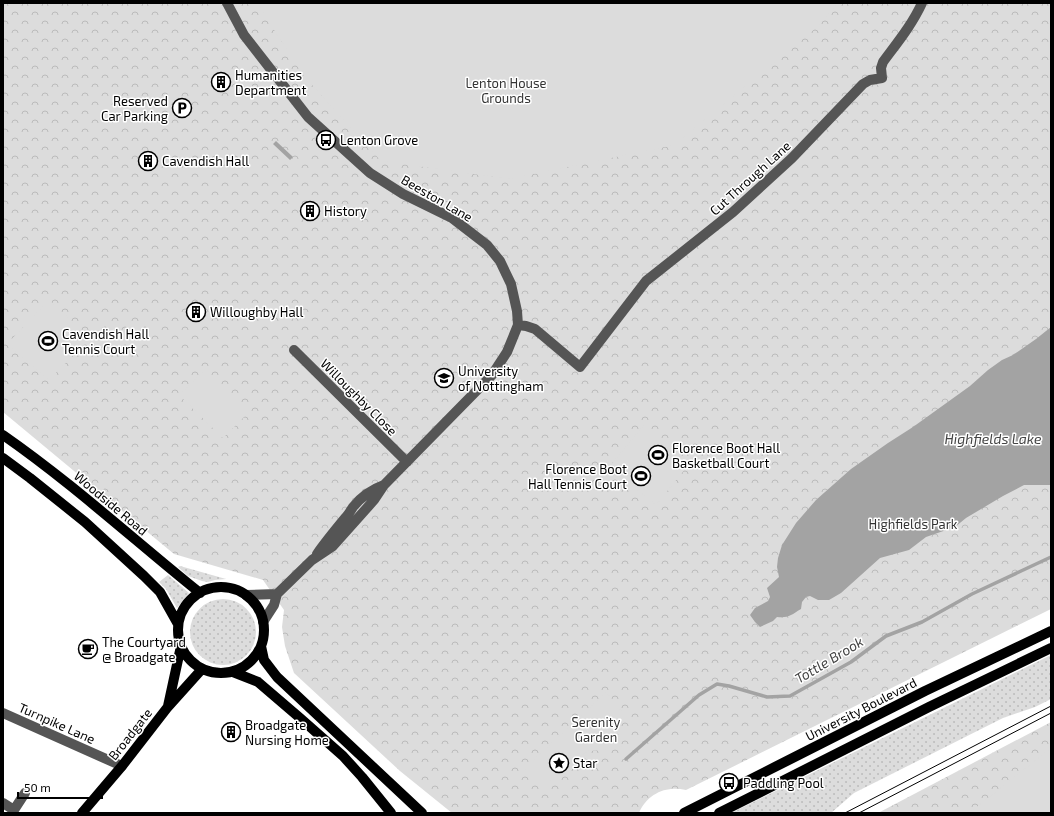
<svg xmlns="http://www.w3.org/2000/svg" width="1054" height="816" viewBox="0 0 1054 816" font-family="'Exo 2',sans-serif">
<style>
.grass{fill:url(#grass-dots)}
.park{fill:url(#park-crowns)}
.garden{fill:#dcdcdc}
.water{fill:#a3a3a3}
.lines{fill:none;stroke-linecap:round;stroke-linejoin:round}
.stream{stroke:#a3a3a3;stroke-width:3.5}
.minor{stroke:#555;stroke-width:10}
.major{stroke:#000;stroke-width:10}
.tram{stroke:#000;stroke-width:1}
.labels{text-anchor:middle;stroke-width:3;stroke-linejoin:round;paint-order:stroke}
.poi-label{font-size:13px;fill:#000;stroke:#fff;text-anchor:start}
.park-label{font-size:13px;fill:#333;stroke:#fff}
.street-label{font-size:13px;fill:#000;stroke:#fff}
.water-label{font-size:14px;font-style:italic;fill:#444;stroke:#fff}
</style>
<defs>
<pattern id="grass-dots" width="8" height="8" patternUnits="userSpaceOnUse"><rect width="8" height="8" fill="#dcdcdc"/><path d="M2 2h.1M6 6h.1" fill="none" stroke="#bbb" stroke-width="1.8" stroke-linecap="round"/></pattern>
<pattern id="park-crowns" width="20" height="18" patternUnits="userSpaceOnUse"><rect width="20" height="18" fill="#dcdcdc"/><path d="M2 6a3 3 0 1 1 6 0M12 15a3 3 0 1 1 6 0" fill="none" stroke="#bbb"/></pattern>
</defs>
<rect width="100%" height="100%" fill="#fff"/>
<!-- grass -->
<path class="grass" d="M180,566L226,579L215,580L208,582L202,581L188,576L178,567Z
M168,575L189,593L177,608L166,589L159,582Z
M190 632a33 33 0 1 1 66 0a33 33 0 1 1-66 0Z
M1051,655V699L1035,707L1003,718L854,793L831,813H731Z"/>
<!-- park -->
<path class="park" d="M3,3H1051V609L686,790C666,785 647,794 639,813H452L400,771L294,673L285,646L282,627L284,610L263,580L174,554L3,412Z
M1051,722V813H878Z"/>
<!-- garden -->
<path class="garden" d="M257,3H838L817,27L674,145L509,179L381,161L303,75Z
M49,300L90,338L49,380L7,344Z
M203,372L246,415L223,438L179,395Z
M644,425L690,463L656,505L609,467Z
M606,692L623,713L617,728L619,741L622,749L588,751L573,761L555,777L541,786L530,782L525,771L535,758L564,732Z
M1051,748V813H969Z"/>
<!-- water -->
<path class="water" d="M276,141L293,157L290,160L273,144Z
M1051,327V485H1024L1003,496L966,518L955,527L926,537L909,550L880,558L841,593L829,600H818L810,596L806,597L802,602L801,609C791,615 789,618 777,617L773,621L760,627L755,622L750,615L755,608L768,601L770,597L767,588L779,577L777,567L778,558L782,545L796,523L816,500L851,469L888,443L913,427L970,386L988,370L1002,360L1013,355L1036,339Z"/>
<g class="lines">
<!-- stream -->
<path class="stream" d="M626,759L699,695L717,684L729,686L767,697L790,696L851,662L886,636L922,622L972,594L1051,557"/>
<!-- minor -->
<path class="minor" d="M227,3L244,35L308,117L370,173L403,194L452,218L487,245L500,261L511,284L517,311L518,325L507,352L492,375L384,485L374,500L333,546L312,560L277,594L274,605L263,622
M518,325L526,326L535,329L580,367L646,281L733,212L792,158L863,84L870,80L882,78L881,68L883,62C897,43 912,25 922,3
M294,350L407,462
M317,554C326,541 336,529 346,517C349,514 351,510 353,507C361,497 373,489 384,485
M246,595L277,594
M3,713L122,766
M3,803L14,810
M12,813L25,793"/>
<!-- major -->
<path class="major" d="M3,435C72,483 134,540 200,593
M3,458L30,478L85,522L144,576L160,592L178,624
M178 630a43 43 0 1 1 86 0a43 43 0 1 1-86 0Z
M261,646L264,660L277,677L422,813
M233,672L258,682L300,718L343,756L362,777L391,813
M168,706L181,646
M82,813L122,766L167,708L202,669
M684,813L925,691L1051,631
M719,813L929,707L1051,648"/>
<!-- tram -->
<path class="tram" d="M845,813L1051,706
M859,813L1051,713"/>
</g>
<!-- icons -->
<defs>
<symbol id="building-ring" viewBox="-11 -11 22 22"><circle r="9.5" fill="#fff" stroke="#000" stroke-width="1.5"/><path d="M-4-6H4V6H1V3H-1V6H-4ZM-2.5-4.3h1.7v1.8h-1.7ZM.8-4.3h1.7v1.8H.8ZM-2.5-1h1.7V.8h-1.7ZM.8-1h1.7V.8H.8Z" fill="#000"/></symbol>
<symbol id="parking-ring" viewBox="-11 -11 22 22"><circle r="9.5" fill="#fff" stroke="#000" stroke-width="1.5"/><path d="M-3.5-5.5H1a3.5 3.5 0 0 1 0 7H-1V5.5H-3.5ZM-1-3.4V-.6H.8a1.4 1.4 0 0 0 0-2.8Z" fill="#000"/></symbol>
<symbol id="bus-ring" viewBox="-11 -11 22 22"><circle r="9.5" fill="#fff" stroke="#000" stroke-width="1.5"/><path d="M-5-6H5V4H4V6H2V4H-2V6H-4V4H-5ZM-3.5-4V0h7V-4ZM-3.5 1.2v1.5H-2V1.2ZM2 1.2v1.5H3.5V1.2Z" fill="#000"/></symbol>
<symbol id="stadium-ring" viewBox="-11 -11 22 22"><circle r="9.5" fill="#fff" stroke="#000" stroke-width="1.5"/><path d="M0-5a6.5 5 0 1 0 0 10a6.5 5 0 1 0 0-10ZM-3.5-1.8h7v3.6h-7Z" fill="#000"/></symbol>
<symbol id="university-ring" viewBox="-11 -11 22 22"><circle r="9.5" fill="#fff" stroke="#000" stroke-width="1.5"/><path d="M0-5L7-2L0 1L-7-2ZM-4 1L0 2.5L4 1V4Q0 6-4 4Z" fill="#000"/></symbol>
<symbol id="cafe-ring" viewBox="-11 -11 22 22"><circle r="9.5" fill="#fff" stroke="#000" stroke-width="1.5"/><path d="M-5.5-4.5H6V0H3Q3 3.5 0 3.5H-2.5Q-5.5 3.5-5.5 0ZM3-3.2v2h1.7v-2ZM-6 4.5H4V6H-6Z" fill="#000"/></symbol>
<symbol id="sight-ring" viewBox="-11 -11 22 22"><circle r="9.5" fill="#fff" stroke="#000" stroke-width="1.5"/><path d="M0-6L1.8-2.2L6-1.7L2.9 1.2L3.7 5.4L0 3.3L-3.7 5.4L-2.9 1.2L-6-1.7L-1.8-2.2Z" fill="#000"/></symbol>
</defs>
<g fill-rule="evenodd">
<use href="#building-ring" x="210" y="71" width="22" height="22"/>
<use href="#parking-ring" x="171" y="97" width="22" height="22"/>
<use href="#bus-ring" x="315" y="129" width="22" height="22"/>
<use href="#building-ring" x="137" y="150" width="22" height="22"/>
<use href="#building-ring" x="299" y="200" width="22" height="22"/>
<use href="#building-ring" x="185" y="301" width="22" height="22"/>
<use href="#stadium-ring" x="37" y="330" width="22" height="22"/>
<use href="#university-ring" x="433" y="367" width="22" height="22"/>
<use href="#stadium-ring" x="647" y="444" width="22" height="22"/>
<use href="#stadium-ring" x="630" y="465" width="22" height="22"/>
<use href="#cafe-ring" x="77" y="638" width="22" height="22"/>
<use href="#building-ring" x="220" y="721" width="22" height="22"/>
<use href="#sight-ring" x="548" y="752" width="22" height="22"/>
<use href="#bus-ring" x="718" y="772" width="22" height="22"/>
</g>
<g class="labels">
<!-- poi labels -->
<g class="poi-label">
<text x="235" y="80">Humanities<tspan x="235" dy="15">Department</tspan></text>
<text x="168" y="106" text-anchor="end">Reserved<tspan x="168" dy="15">Car Parking</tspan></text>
<text x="340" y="145">Lenton Grove</text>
<text x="162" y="166">Cavendish Hall</text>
<text x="324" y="216">History</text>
<text x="210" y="317">Willoughby Hall</text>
<text x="62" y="339">Cavendish Hall<tspan x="62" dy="15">Tennis Court</tspan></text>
<text x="458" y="376">University<tspan x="458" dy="15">of Nottingham</tspan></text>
<text x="672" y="453">Florence Boot Hall<tspan x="672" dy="15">Basketball Court</tspan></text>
<text x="627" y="474" text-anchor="end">Florence Boot<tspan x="627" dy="15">Hall Tennis Court</tspan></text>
<text x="102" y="647">The Courtyard<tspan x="102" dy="15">@ Broadgate</tspan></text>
<text x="245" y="730">Broadgate<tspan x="245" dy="15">Nursing Home</tspan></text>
<text x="573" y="768">Star</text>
<text x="743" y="788">Paddling Pool</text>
</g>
<!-- park labels -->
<g class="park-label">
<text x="506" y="88">Lenton House<tspan x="506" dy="15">Grounds</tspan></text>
<text x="913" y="529">Highfields Park</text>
<text x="596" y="727">Serenity<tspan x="596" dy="15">Garden</tspan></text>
</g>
<!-- street labels -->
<g class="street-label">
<text transform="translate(750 178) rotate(-42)" y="5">Cut Through Lane</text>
<text transform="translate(437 198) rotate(30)" y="5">Beeston Lane</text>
<text transform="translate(359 397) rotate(45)" y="5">Willoughby Close</text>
<text transform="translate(111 503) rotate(40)" y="5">Woodside Road</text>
<text transform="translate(861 709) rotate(-27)" y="5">University Boulevard</text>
<text transform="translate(57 723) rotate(24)" y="5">Turnpike Lane</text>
<text transform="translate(130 734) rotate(-52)" y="5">Broadgate</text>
</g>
<!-- water labels -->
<g class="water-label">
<text x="993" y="444">Highfields Lake</text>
<text transform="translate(829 660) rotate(-31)" y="5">Tottle Brook</text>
</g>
</g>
<!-- border -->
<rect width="1054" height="816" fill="none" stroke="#000000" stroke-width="8"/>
<!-- scale -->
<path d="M18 792v6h84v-6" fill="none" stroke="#000000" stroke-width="2"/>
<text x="24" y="792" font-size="12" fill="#000000" stroke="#ffffff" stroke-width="3" paint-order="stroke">50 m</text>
</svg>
